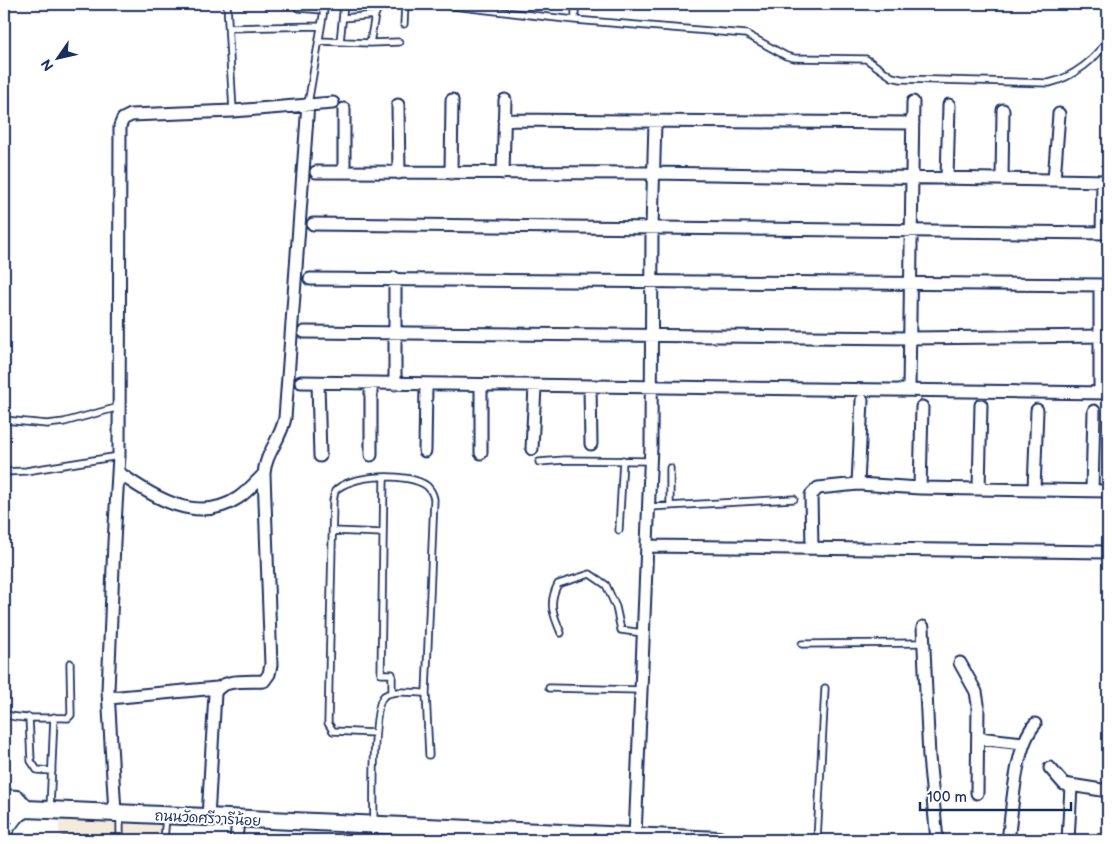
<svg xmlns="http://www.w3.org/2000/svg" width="1112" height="844" viewBox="0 0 1112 844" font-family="'Balsamiq Sans','Playpen Sans Thai',sans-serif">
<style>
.built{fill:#f3ebdc}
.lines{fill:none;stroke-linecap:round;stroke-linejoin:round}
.service-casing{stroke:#1b2f5e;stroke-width:9}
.minor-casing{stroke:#1b2f5e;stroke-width:15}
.secondary-casing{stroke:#1b2f5e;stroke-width:20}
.service{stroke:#fff;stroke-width:5.5}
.minor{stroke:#fff;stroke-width:11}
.secondary{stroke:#fff;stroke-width:16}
.labels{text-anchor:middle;stroke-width:4;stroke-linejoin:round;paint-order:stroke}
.street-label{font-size:14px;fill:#1b2f5e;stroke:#fff}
</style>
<rect width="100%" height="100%" fill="#fff"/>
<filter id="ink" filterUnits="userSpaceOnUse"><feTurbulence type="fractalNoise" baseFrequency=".02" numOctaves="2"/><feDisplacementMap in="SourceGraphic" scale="10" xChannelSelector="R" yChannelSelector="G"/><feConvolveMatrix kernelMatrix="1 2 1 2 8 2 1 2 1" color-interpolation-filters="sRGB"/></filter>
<g filter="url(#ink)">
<!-- built -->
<path class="built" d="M59,811L171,815L168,840H59Z"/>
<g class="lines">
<defs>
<path id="service" d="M227,4L233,111
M435,4L575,20L746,34L786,56L794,58L866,59L892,77L901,79L1049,83C1071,78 1100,58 1108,37
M298,8L323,10
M343,18L375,15
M575,20V4
M404,24L405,4
M229,28L319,26
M319,41L370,43L375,15L380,4
M340,42L344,4
M370,43L399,42
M308,104L325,4
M4,420L47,424L64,422L119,407
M539,462L564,460L650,461
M4,472L26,471L119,456
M384,477L381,674H392V693
M670,506V468
M649,507L794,499
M619,530L623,460
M333,531L383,533
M561,633C553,614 548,603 558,584L590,574L606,585L616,607L621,630L643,633
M802,644L924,643
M549,688L641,690
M4,713C14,721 54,717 68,718L71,715L70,663
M29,717L31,761L37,770L52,771
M375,733L333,731L328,723L333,501L335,491C350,474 409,472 427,486C431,490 433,494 434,499L426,693L429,755
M50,809L54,717
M7,840L9,832L21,816
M64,840H86
M120,840V815
M164,840L166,817
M374,840C374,818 371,706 384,696C394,689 414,693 426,693
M420,840V828
M817,840L825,688"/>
<path id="minor" d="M398,105L399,173
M504,120L913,123
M316,172L653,173L1108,181
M344,172V109
M451,173L452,100
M503,173L505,100
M947,178L949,105
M1002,179L1003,110
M1054,180L1059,114
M313,224L1108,233
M1102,233L1103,181
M310,279L1108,285
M1100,285V393
M304,332L910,338L1108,336
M301,382L1108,393
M318,383L320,456
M395,384V278
M481,386V453
M590,387L591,444
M909,390L913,102
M532,449L535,386
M425,451L426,385
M371,455V384
M119,473C153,497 197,525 238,498C247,492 256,482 264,474
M858,484L862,400
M920,488L922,407
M979,489L981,405
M1034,489L1037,410
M1092,490L1094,411
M647,546L1108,552
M812,548L811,495L818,488L858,484L920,488L1108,491
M923,627L929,757L937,840
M960,663L976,692L978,704L977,793
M109,698L217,688
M978,738L1023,743
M1050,768L1064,784L1108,791
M115,813L108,691L114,542L119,456L120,126L123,119L131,115L233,111L333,103
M208,818L215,693C222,678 249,682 264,681L269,674L271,665L264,474C265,454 281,439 285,418L308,104
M635,837L651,446L652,227L655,122
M236,840L238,820
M1008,840C1013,808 1014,748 1035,724
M1068,840L1071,787"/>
<path id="secondary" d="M4,798L17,799L26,809
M4,814H17L26,809L719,840"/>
</defs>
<!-- service casing -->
<use href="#service" class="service-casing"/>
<!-- minor casing -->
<use href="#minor" class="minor-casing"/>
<!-- secondary casing -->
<use href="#secondary" class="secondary-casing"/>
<!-- service -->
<use href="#service" class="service"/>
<!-- minor -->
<use href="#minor" class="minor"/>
<!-- secondary -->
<use href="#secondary" class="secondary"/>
</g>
</g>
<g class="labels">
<!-- street labels -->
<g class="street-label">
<text transform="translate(208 818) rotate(3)" y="5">ถนนวัดศรีวารีน้อย</text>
</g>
</g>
<!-- margin -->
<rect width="1112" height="844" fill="none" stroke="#fff" stroke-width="20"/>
<rect x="10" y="10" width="1092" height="824" fill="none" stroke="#1b2f5e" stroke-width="2" filter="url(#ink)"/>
<!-- north arrow -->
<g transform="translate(58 58) rotate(236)" stroke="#ffffff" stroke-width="4" paint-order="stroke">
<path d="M0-4L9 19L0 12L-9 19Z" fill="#1b2f5e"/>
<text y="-8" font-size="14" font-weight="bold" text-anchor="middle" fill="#1b2f5e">N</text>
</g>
<!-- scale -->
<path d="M920 802v8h151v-8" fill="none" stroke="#1b2f5e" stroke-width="2.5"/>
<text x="927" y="802" font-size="15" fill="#1b2f5e" stroke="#ffffff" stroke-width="4" paint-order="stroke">100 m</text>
</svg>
